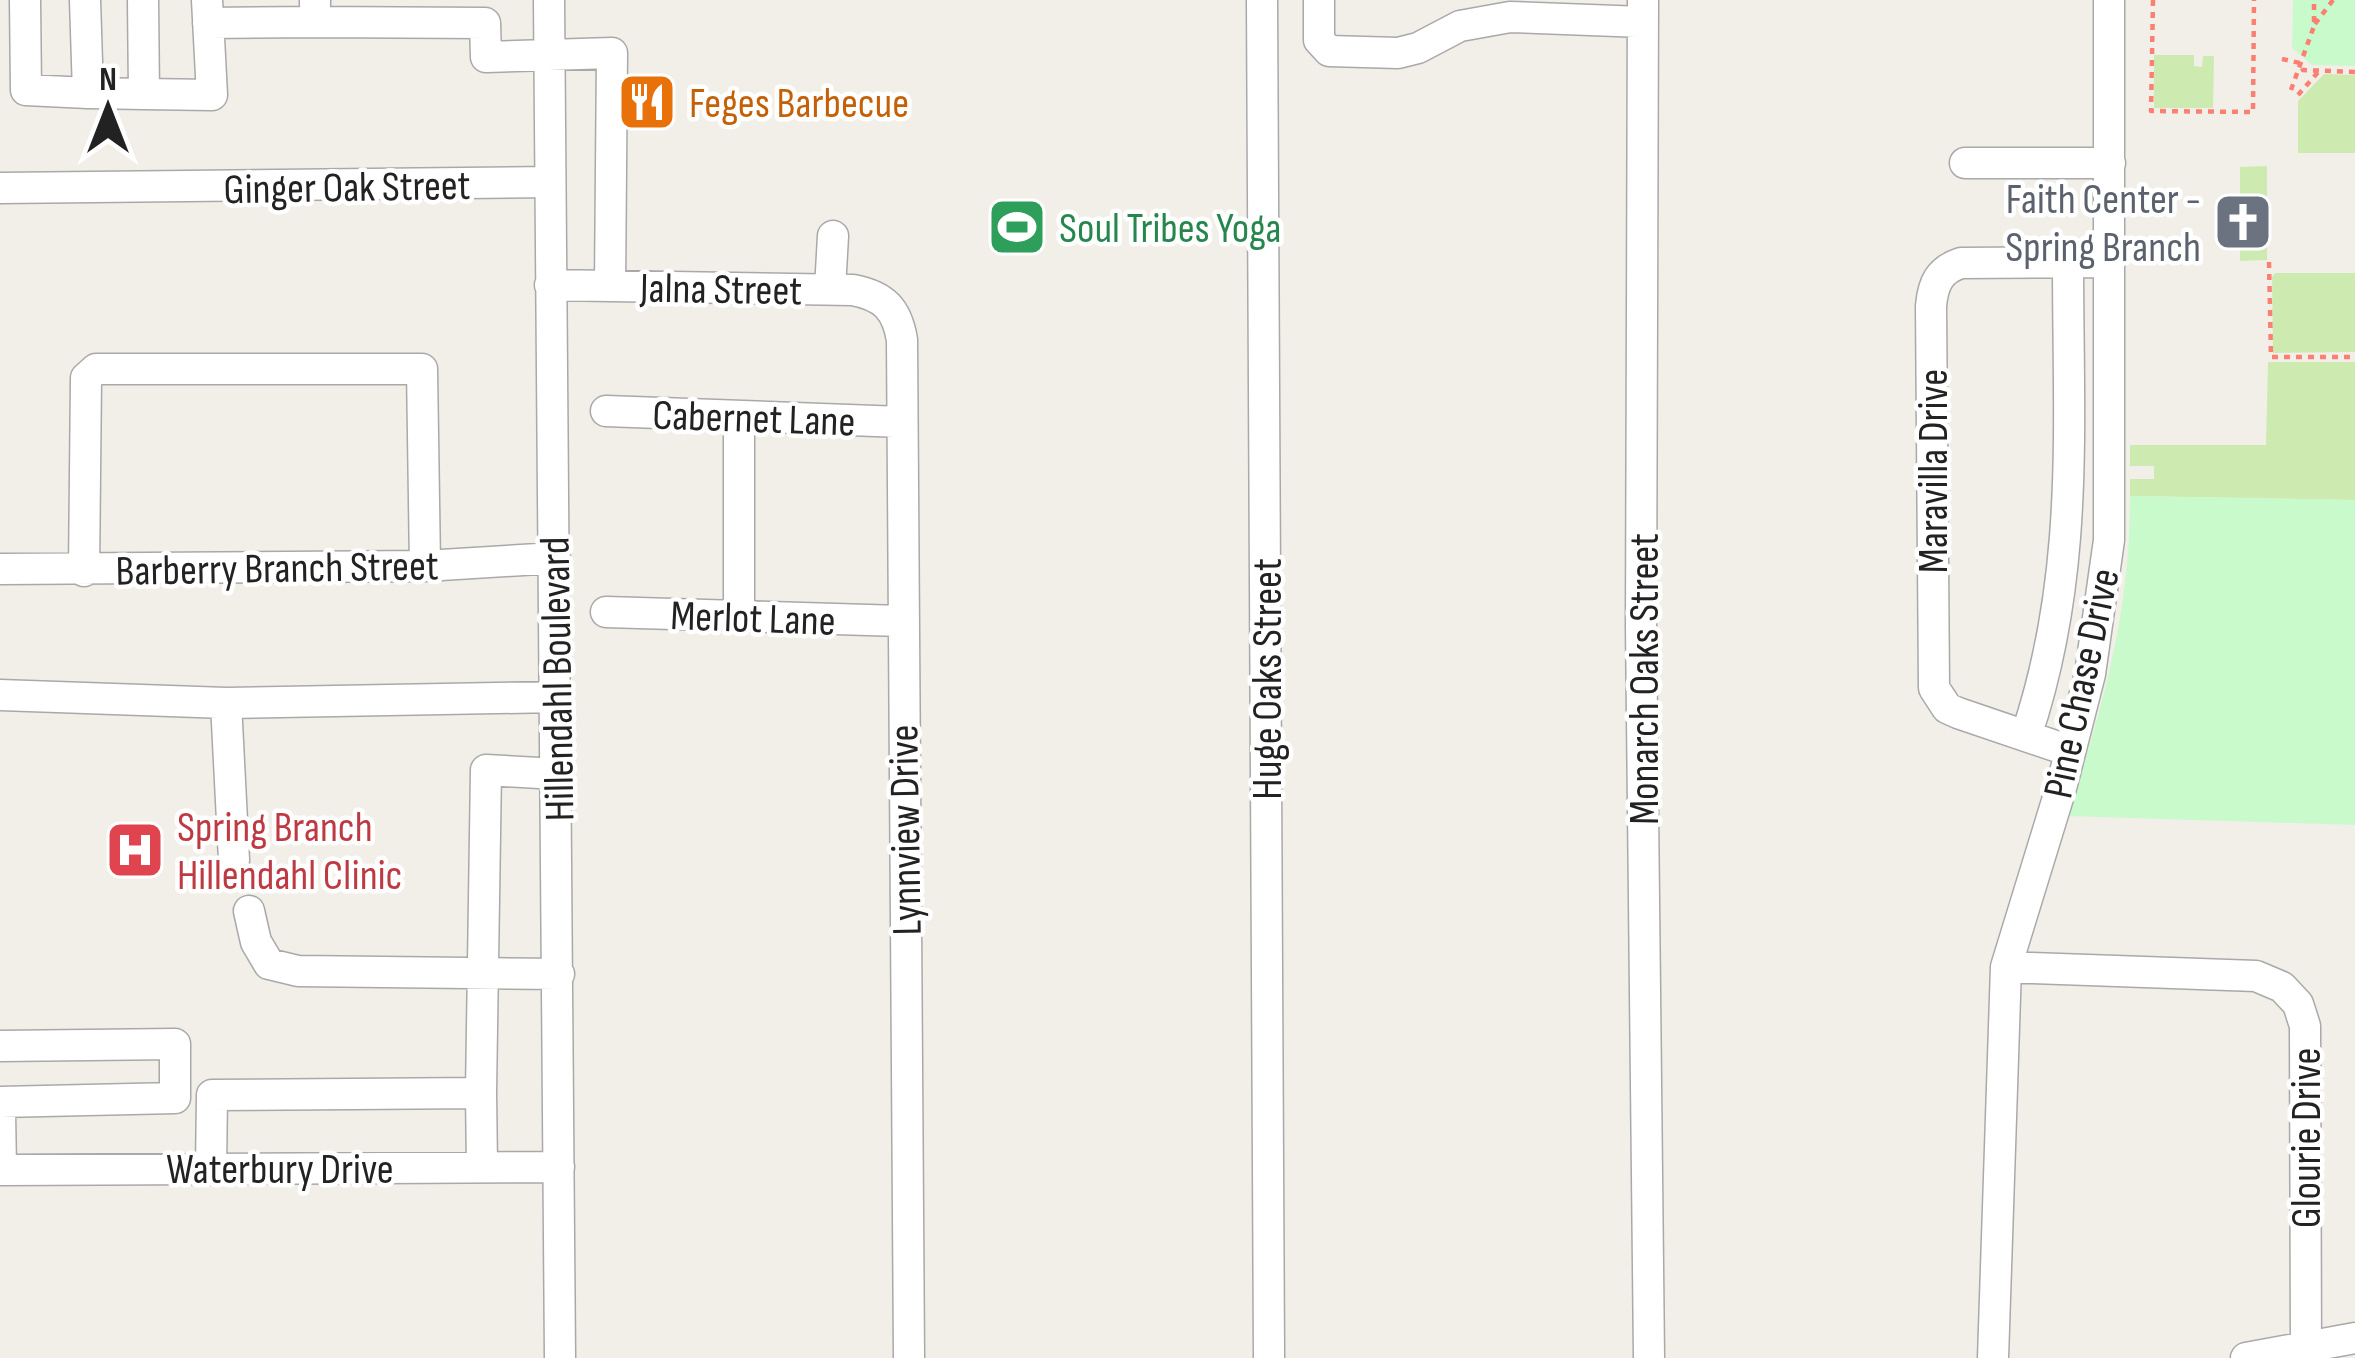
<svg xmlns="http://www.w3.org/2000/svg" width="2355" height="1358" viewBox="0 0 2355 1358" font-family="'Sofia Sans Condensed',sans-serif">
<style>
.grass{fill:#cdebb0}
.park{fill:#c8facc}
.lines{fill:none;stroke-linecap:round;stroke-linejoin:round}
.minor-tunnel{stroke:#c8c6c1;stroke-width:30;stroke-dasharray:30 15;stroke-linecap:butt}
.minor-casing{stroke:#a9a9a9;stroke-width:33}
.path{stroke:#fa8072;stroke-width:4.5;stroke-dasharray:6 6;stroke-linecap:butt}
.minor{stroke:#fff;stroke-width:30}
.labels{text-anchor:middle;stroke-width:9;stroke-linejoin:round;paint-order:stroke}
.food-label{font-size:42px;fill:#c56008;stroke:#fff;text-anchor:start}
.street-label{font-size:42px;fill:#222;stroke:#fff}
.worship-label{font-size:42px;fill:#5b616d;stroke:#fff;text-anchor:end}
.leisure-label{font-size:42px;fill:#27864d;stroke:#fff;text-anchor:start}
.health-label{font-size:42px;fill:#be3a42;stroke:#fff;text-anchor:start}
</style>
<rect width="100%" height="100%" fill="#f2efe9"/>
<!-- grass -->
<path class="grass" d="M2154,55H2194V66L2202,67L2203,56H2214L2213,108H2154Z
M2324,74L2355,75V153H2298V101Z
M2267,166V260L2240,261V167Z
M2275,273H2355V352L2273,353L2272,277Z
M2268,362H2355V500L2130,496V479H2154V466H2130V445H2266Z"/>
<!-- park -->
<path class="park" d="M2293,0H2355V66L2312,65L2292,48Z
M2130,496L2355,500V825L2068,816C2103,704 2130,615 2130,496Z"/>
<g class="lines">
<!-- minor-tunnel -->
<path class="minor-tunnel" d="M234,860L249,911"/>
<defs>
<path id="minor" d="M25,0L26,90L88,93L85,0
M315,0V22L485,23L486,57L612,53L610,286
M549,0L560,1358
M1262,0L1269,1358
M1319,0V40L1329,51L1398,53L1418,48L1460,26L1510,17L1643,22
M1643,0L1641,626L1649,1358
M208,23L315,22
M88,93L144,94L143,0
M144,94L212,95L207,0
M1965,163H2110
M0,188L550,182
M550,285L853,290C884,296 897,309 902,340L909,1358
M830,289L833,236
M606,411L902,422
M0,569L425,566L555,558
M84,571L86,378L96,369H422L425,566
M606,612L901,621
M739,616V416
M0,695L226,703L556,697
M226,703L234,860
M2026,736C2080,576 2068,428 2068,262
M2070,751L1958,713L1947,708L1934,688L1931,306C1933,284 1939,270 1961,263L2110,262
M249,911L256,942L269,964L298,971L559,974
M2006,967L2256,976L2282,987L2298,1004L2305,1026L2306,1358
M0,1046L175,1044V1098L0,1102
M481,1093L482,1167
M0,1112L1,1170
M211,1169L212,1095L481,1093L486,770L557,774
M0,1170L559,1167
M1993,1358L2006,967L2061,788L2090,674L2109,540V0
M2246,1358L2355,1338"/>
</defs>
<!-- minor casing -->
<use href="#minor" class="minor-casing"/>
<!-- path -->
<path class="path" d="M2153,0L2151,111L2253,112L2254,0
M2315,24L2333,0
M2282,59L2300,63L2303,70L2355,72
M2291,90L2314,26V0
M2298,95L2319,71
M2269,262L2271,357H2355"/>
<!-- minor -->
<use href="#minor" class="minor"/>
</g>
<!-- icons -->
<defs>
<symbol id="restaurant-square" viewBox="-11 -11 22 22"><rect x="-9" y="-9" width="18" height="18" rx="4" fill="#e8710a" stroke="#fff"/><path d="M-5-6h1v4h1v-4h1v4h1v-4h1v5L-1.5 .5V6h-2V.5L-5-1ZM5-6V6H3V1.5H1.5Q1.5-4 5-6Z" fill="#fff"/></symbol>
<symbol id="church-square" viewBox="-11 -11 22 22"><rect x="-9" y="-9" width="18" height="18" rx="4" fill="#6b7280" stroke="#fff"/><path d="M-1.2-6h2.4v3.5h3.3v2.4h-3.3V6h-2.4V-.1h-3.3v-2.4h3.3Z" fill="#fff"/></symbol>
<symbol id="stadium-square" viewBox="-11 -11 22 22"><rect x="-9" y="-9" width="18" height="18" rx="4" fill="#2e9e5b" stroke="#fff"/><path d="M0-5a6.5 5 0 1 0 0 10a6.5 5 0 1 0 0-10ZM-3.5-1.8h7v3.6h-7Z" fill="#fff"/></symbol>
<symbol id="hospital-square" viewBox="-11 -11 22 22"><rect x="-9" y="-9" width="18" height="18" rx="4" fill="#e0444e" stroke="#fff"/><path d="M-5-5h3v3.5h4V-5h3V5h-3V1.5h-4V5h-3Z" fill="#fff"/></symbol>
</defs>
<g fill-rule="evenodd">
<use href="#restaurant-square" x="614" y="69" width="66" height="66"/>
<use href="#church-square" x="2210" y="189" width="66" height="66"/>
<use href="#stadium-square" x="984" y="194" width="66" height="66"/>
<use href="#hospital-square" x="102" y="817" width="66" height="66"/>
</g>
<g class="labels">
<!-- food labels -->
<g class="food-label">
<text x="689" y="117">Feges Barbecue</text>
</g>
<!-- street labels -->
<g class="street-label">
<text transform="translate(347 186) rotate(-1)" y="15">Ginger Oak Street</text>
<text transform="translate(721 288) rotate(1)" y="15">Jalna Street</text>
<text transform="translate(754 417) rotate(2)" y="15">Cabernet Lane</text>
<text transform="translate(1932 471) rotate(-90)" y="15">Maravilla Drive</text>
<text transform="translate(277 567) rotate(-1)" y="15">Barberry Branch Street</text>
<text transform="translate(753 617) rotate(2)" y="15">Merlot Lane</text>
<text transform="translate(556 679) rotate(-91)" y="15">Hillendahl Boulevard</text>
<text transform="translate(1266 679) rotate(-90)" y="15">Huge Oaks Street</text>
<text transform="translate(1643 679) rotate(-90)" y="15">Monarch Oaks Street</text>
<text transform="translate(2080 683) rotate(-78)" y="15">Pine Chase Drive</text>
<text transform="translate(904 830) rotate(-91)" y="15">Lynnview Drive</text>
<text transform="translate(2305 1138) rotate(-90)" y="15">Glourie Drive</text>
<text x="280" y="1183">Waterbury Drive</text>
</g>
<!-- worship labels -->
<g class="worship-label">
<text x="2201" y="213">Faith Center -<tspan x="2201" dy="48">Spring Branch</tspan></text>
</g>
<!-- leisure labels -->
<g class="leisure-label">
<text x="1059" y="242">Soul Tribes Yoga</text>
</g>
<!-- health labels -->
<g class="health-label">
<text x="177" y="841">Spring Branch<tspan x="177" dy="48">Hillendahl Clinic</tspan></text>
</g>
</g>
<!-- north arrow -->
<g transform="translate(108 108)" stroke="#ffffff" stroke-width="9" paint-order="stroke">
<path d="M0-9L21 45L0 30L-21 45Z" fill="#222222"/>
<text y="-18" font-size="33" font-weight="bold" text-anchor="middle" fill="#222222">N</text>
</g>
</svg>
